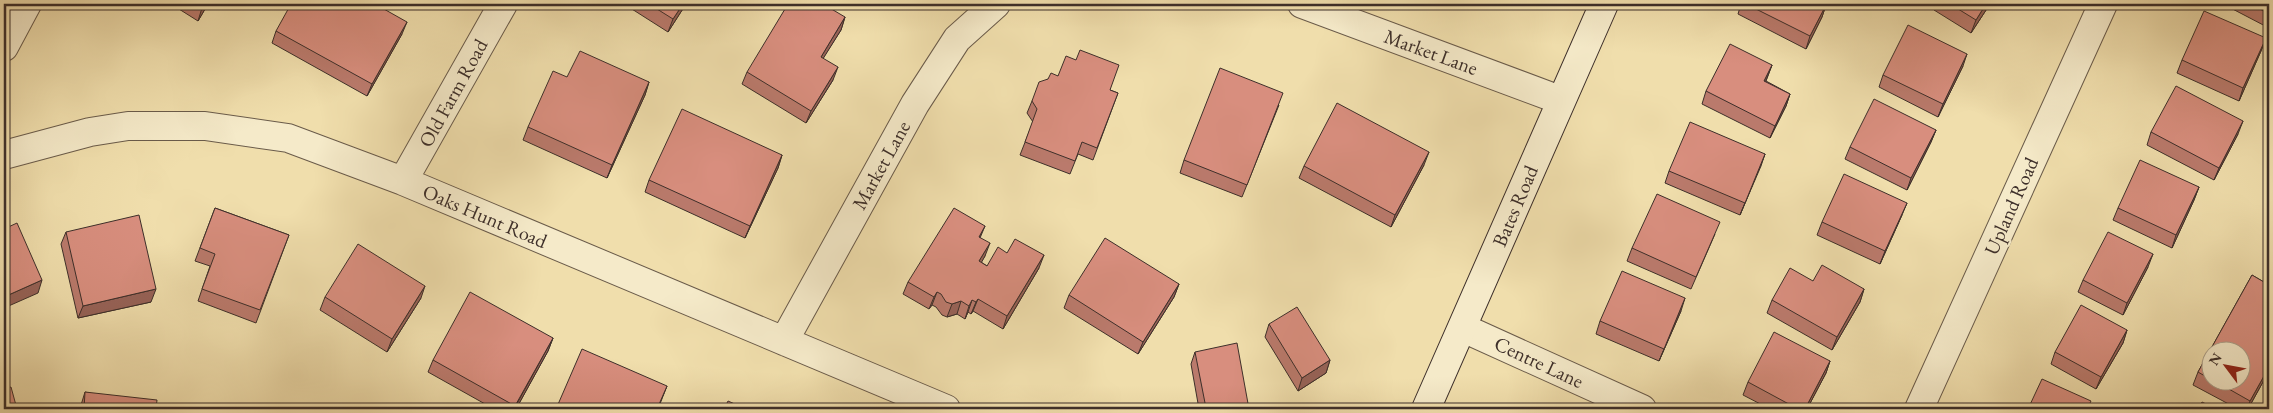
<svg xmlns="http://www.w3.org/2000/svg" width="2273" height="413" viewBox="0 0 2273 413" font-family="'EB Garamond',serif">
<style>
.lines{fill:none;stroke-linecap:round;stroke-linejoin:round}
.street-casing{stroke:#6a5b4a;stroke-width:30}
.secondary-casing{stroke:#3d2f2a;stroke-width:30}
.street{stroke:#f5eac9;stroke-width:28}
.secondary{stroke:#f5eac9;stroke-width:28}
.wall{fill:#ba7a6c;stroke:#3d2f2a;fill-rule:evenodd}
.shaded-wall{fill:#976358;stroke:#3d2f2a}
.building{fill:#d88e7e;stroke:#3d2f2a}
.labels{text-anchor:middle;stroke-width:4.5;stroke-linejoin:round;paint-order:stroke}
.street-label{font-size:20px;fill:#3d2f2a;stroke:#f5eac9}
</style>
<rect width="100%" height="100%" fill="#f0deac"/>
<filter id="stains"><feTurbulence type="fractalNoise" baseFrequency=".004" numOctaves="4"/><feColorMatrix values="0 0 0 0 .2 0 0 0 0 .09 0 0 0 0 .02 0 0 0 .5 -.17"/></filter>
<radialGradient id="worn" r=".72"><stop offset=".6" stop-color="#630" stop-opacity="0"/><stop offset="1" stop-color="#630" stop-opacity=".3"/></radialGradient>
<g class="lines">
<defs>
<path id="street" d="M1302,4L1560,100
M4,47L27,4
M4,155L90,132L128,126H205L288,138L403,181L946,409
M403,181L503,4
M1463,328L1642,409
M784,341L915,104L957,39L996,4
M1919,409L2103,4"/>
<path id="secondary" d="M1426,409L1604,4"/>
</defs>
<!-- street casing -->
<use href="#street" class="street-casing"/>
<!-- secondary casing -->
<use href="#secondary" class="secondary-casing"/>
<!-- street -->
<use href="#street" class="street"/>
<!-- secondary -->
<use href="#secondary" class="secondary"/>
</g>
<!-- wall -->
<path class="wall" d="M171,4H208L198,21Z
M624,4H686L668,32Z
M1741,4H1825L1826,5L1822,17L1806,49L1738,14Z
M1936,4H1990L1971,33L1934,10Z
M2223,4H2269V28Z
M845,17L841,30L823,58L833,80L806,123L742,84L747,72Z
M276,31L402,34L367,96L272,43Z
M2266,38L2261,51L2239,101L2177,73L2182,60Z
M1772,65L1766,81L1790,94L1786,106L1770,138L1702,104L1706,91Z
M1963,66L1938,117L1879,87L1883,75Z
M1058,76L1110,90L1118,93L1093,160L1078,154L1070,174L1020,155L1033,122L1027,113L1032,101L1048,79Z
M567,77L649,82L645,95L607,178L523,140L528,127Z
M1279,105L1242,197L1180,173L1184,160Z
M1936,130L1931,142L1907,190L1845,159L1850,147Z
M2151,132L2238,134L2214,180L2147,145Z
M1765,154L1740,215L1665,183L1669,171Z
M782,155L778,168L745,238L645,192L649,180Z
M1424,165L1391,227L1299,178L1304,166Z
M2199,187L2194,200L2172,248L2113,220L2118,208Z
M215,208L289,235L256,323L198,301L210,266L195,261Z
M1902,215L1880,264L1817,235L1822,222Z
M66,232L151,302L78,318L61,244Z
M1715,234L1691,289L1627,261L1632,248Z
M981,238L985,256L981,262L987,266L1007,253L1039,268L1003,329L973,311L971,314L968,312L965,319L957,314L947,317L942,315L936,307L932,305L929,309L903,294L908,282Z
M2148,267L2123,315L2078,292L2083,280Z
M2252,275L2269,285V371L2248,409H2238L2193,385L2198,372ZM2210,350H2240V380H2210Z
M1813,281L1864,289L1860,302L1832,350L1767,313L1772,300Z
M1179,284L1174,297L1138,354L1064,308L1069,295Z
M325,297L421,298L387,352L320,310Z
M1681,311L1659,361L1596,334L1600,321Z
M1269,324L1330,360L1326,373L1298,391L1265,337Z
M2127,330L2123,343L2096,389L2051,364L2055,352Z
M553,338L548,351L516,409H494L428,372L433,360Z
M1195,352L1249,409H1199L1191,364Z
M1830,361L1826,373L1807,409H1770L1743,395L1748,382Z
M85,392L156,409H80L81,405Z"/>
<!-- shaded-wall -->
<path class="shaded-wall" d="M205,4H208L198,21L202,8Z
M683,4H686L668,32L673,19Z
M1986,4H1990L1971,33L1976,20Z
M1826,5L1822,17L1806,49L1810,36Z
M845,17L841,30L816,70L821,57Z
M407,22L402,34L367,96L372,84Z
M2266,38L2261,51L2239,101L2243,88Z
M1967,54L1963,66L1938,117L1943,104Z
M1772,65L1767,78L1760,93L1764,81Z
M838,67L833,80L806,123L811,111Z
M649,82L645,95L607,178L612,165Z
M1790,94L1786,106L1770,138L1775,126Z
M2243,121L2238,134L2214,180L2219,168Z
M1936,130L1931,142L1907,190L1911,178Z
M1429,152L1424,165L1391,227L1395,215Z
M1765,154L1761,166L1740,215L1745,203Z
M782,155L778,168L745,238L750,226Z
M2199,187L2194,200L2172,248L2176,235Z
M1907,203L1902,215L1880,264L1885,251Z
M985,226L980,238L979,237Z
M990,243L985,256L975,274L979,261Z
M2153,254L2148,267L2123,315L2127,303Z
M1044,255L1039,268L1003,329L1007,316Z
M42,280L38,293L4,308V297Z
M1179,284L1174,297L1138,354L1143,342Z
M425,286L421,298L387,352L392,339Z
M156,289L151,302L78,318L83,306Z
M1864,289L1860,302L1832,350L1837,337Z
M937,292L932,305L929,309L934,297Z
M1685,298L1681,311L1659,361L1664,349Z
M978,299L973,311L971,314L976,302Z
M972,300L968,312L965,319L969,306Z
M961,301L957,314L947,317L952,304Z
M2127,330L2123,343L2096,389L2101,377Z
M553,338L548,351L516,409H514Z
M1330,360L1326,373L1298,391L1302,378Z
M1830,361L1826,373L1807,409H1805Z
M2269,367V371L2248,409H2247L2250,401Z
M667,386L658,409H657Z"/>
<!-- building -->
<path class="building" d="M195,4H205L202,8Z
M291,4H375L407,22L372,84L276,31Z
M649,4H683L673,19Z
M788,4H823L845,17L821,57L838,67L811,111L747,72Z
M1746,4H1825L1826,5L1810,36Z
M1950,4H1986L1976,20Z
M2251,4H2269V14Z
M2204,11L2266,38L2243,88L2182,60Z
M1908,25L1967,54L1943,104L1883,75Z
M1730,44L1772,65L1764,81L1790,94L1775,126L1706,91Z
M1080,50L1119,65L1110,90L1118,93L1097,148L1082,142L1075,161L1025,142L1037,109L1032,101L1039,82L1048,79L1051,73L1058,76L1066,56L1076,60Z
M580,51L649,82L612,165L528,127L553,71L567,77Z
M1220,68L1283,93L1247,185L1184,160Z
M2176,86L2243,121L2219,168L2151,132Z
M1874,99L1936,130L1911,178L1850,147Z
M1337,103L1429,152L1395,215L1304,166Z
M682,109L782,155L750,226L649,180Z
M1690,122L1765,154L1745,203L1669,171Z
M2140,160L2199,187L2176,235L2118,208Z
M1844,174L1907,203L1885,251L1822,222Z
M1657,194L1720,222L1696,277L1632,248Z
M215,208L289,235L260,310L202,289L215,254L200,248Z
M954,208L985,226L979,237L990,243L979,261L987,266L998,247L1007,253L1015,239L1044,255L1007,316L978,299L976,302L972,300L969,306L961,301L952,304L946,302L941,294L937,292L934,297L908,282Z
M139,215L156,289L83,306L66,232Z
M17,223L42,280L4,297V229Z
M2108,232L2153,254L2127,303L2083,280Z
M1105,238L1179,284L1143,342L1069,295Z
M358,244L425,286L392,339L325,297Z
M1822,265L1864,289L1837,337L1772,300L1790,268L1813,281Z
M1622,271L1685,298L1664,349L1600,321Z
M2252,275L2269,285V367L2250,401L2213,380H2240V350H2210V379L2198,372Z
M470,292L553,338L515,406L433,360Z
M2081,305L2127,330L2101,377L2055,352Z
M1297,307L1330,360L1302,378L1269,324Z
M1774,332L1830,361L1805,409H1798L1748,382Z
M1237,343L1249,409H1199L1206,408L1195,352Z
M582,349L667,386L657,409H556Z
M2042,379L2091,401L2087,409H2028Z
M11,387L17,409H4V389Z
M85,392L157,400L156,409H84Z
M728,401L746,409H724Z
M2202,402L2216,409H2198Z"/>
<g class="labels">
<!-- street labels -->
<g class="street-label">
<text transform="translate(1431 52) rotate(20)" y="7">Market Lane</text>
<text transform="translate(453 93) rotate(-61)" y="7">Old Farm Road</text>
<text transform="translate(881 165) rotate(-61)" y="7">Market Lane</text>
<text transform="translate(1515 206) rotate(-67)" y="7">Bates Road</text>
<text transform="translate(2011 206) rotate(-66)" y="7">Upland Road</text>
<text transform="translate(485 216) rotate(23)" y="7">Oaks Hunt Road</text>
<text transform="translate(1539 362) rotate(25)" y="7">Centre Lane</text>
</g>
</g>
<!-- margin -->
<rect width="2273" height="413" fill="none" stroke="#f0deac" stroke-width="20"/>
<rect x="5" y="5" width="2263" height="403" fill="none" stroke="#3d2f2a" stroke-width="2.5"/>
<rect x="10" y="10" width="2253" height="393" fill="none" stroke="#3d2f2a"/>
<!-- north arrow -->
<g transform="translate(2226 366) rotate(302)"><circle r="24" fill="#f5eac9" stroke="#ab9f89"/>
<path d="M0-4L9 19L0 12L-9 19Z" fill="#8f2418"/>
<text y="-8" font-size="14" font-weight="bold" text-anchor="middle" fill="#3d2f2a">N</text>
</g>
<rect width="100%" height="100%" filter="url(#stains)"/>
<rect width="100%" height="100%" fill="url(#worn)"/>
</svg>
